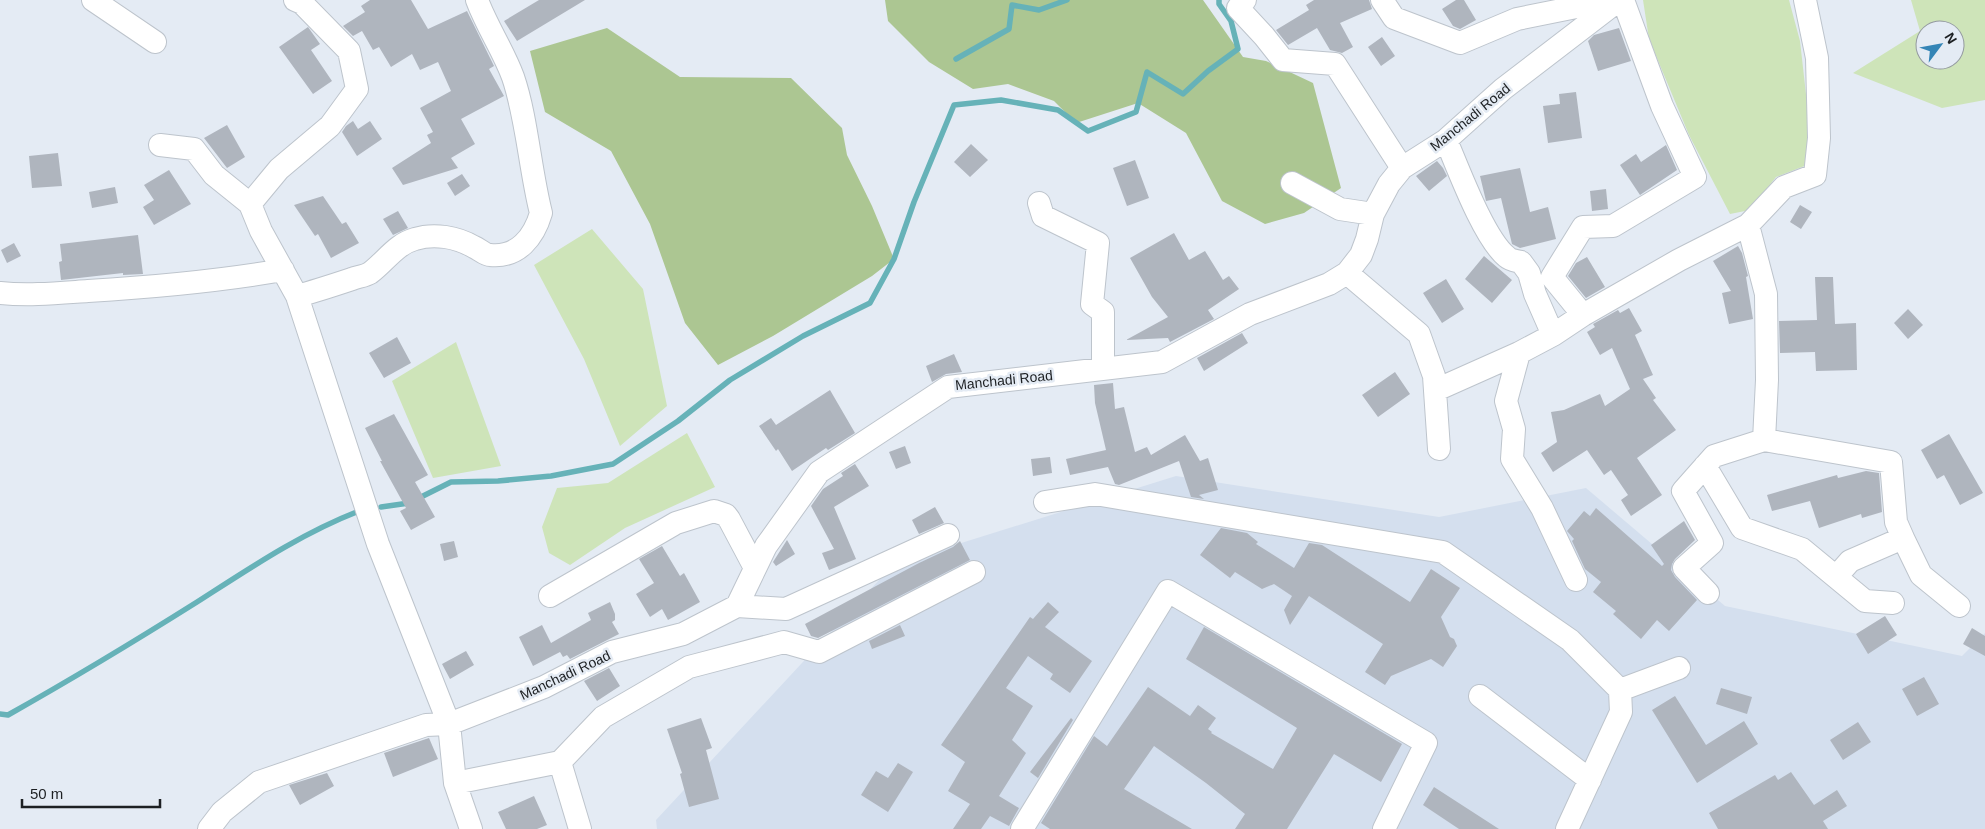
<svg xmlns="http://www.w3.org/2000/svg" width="1985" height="829" viewBox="0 0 1985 829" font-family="Arial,sans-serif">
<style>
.built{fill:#d4dfee}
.green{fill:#cee4b9;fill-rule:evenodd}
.forest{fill:#acc692}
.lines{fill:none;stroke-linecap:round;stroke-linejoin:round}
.stream{stroke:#66b2b8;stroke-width:5.5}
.building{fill:#afb5be}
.minor-casing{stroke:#bdc4cc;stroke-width:24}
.minor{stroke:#fff;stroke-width:22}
.labels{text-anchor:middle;stroke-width:5;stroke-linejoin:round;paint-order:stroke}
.street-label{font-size:14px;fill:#1d2023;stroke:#e4ebf4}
</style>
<rect width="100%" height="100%" fill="#e4ebf4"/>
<!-- built -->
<path class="built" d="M1176,476L1439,517L1586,488L1725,606L1962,656L1985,633V829H657L656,820L894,564Z"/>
<!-- green -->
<path class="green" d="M1643,0H1789L1800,41L1808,112L1807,165L1776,177L1750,210L1730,214L1689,135L1649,39Z
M1911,0H1985V100L1942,108L1853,73L1920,31ZM1925,30H1955V60H1925Z
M592,229L643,289L667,406L620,446L584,359L534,265Z
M456,342L501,466L433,478L392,381Z
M687,433L715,487L625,528L570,565L549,553L542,527L557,488L608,483Z"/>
<!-- forest -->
<path class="forest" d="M885,0H1203L1243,57L1266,61L1313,83L1341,188L1304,213L1265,224L1222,201L1186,133L1138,103L1076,123L1054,101L1008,84L973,89L929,62L888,21Z
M607,28L680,77L791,78L842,128L847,155L872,206L894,259L872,276L773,336L718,365L685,323L650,224L611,151L545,112L530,51Z"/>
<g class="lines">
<!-- stream -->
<path class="stream" d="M956,59L1009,29L1012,5L1039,10L1067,0
M381,507L409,503L451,482L498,481L551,476L613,464L678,421L730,380L803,336L870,303L894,259L914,202L954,105L1001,100L1058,110L1088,131L1136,112L1147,72L1183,94L1208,71L1238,49L1231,21L1219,4V0
M0,714L8,715C72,679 135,641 197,602C250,568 300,534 359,511"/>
</g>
<!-- building -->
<path class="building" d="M370,0H411L428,29L467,11L494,66L489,69L504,96L461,119L475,144L451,158L458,168L403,185L392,168L431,143L427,135L433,132L420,108L451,91L438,62L420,70L412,54L391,67L379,47L373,50L362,31L353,36L343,26L365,12L361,6Z
M539,0H585L517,41L504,21Z
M1314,0H1369L1372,9L1340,23L1353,47L1342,53L1330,50L1317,28L1288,45L1276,30L1309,10L1306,5Z
M1456,0H1464L1476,20L1460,29L1453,26L1442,9Z
M308,27L320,44L311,50L332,81L313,94L279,47Z
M1619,28L1631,61L1598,71L1588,41L1594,35Z
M1382,37L1395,56L1381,66L1368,47Z
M1576,92L1582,138L1548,143L1543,106L1560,104L1559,94Z
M353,121L358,129L370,121L382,139L357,156L342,132L346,126Z
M227,125L245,157L227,168L204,138Z
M971,144L988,160L970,177L954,162Z
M1666,145L1677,170L1640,195L1620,165L1636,154L1641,162Z
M58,153L62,186L32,188L29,156Z
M1135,160L1149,198L1127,206L1113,168Z
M1437,161L1443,168L1447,176L1429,191L1416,176Z
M1520,168L1530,212L1548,207L1556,239L1520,248L1512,244L1501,198L1486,201L1480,176Z
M169,170L191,204L154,225L143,207L154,200L144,185Z
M462,174L470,186L455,196L447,183Z
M115,187L118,203L92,208L89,192Z
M1606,189L1608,209L1592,211L1590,191Z
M323,196L342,224L346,222L359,243L331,258L318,234L315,236L294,205Z
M1800,205L1812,212L1801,229L1790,222Z
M398,211L408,228L393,235L383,219Z
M1174,233L1189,260L1205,251L1223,280L1229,276L1239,289L1208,310L1214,319L1170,342L1168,338L1126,340L1168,317L1152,297L1130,258Z
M138,235L143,274L123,275V273L61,280L59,262L62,261L60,244Z
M14,243L21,256L7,263L1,250Z
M1738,246L1742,253L1748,276L1746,277L1753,319L1729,324L1722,293L1731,291L1713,261Z
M1484,256L1512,280L1492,303L1465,279Z
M1587,257L1605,287L1586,298L1568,276L1576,263Z
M1815,277H1833L1835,324L1856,323L1857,370L1816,371L1815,352L1780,353L1779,321L1817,320Z
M1446,279L1464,309L1442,323L1423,293Z
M1629,308L1642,331L1635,335L1653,375L1643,379L1656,398L1653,400L1676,430L1637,458L1662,495L1631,516L1621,500L1628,495L1611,470L1604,475L1587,450L1553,472L1541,453L1557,442L1551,412L1564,410L1600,394L1605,406L1630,389L1612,348L1600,355L1587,332L1595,327L1593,324L1618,310L1620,313Z
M1908,309L1923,325L1908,339L1894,323Z
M1242,333L1248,343L1204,371L1197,358Z
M397,337L411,363L384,378L369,353Z
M954,354L962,372L946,374L932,382L926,366Z
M1395,372L1410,394L1378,417L1362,395Z
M1113,383L1115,409L1124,407L1135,452L1147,447L1151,455L1185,435L1200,461L1208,458L1218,490L1199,495L1204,499L1191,497L1179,461L1119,485L1115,484L1108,467L1070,475L1066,459L1106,450L1095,403L1094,385Z
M830,390L855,433L828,450L826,448L792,471L778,449L776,451L759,426L771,418L776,425Z
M394,414L428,475L415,482L435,517L411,530L400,511L406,508L380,461H382L365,428Z
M1949,434L1983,493L1960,505L1944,475L1937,479L1921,450Z
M905,446L911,463L896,469L889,452Z
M1050,457L1052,473L1033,476L1031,459Z
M855,464L869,486L834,507L856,559L829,570L822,553L834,549L811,506L823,489L843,476L841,473Z
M1866,471L1879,473L1882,512L1862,518L1861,514L1819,528L1810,501L1772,511L1767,495L1837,475L1838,478Z
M935,507L944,523L919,534L912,520Z
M1596,508L1662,566L1664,564L1651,545L1684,521L1695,540L1675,559L1672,564L1671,570L1675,577L1697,600L1669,631L1657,620L1641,639L1613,614L1616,611L1593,592L1601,582L1585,569L1572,541L1574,539L1567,531L1584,511L1590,516Z
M1221,528L1247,533L1258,542L1256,544L1294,568L1309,543L1322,545L1410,602L1431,569L1460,588L1441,617L1450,637L1454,639L1457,646L1443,667L1431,659L1391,676L1385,685L1365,672L1383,644L1309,596L1290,625L1284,610L1292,596L1274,584L1262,589L1235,572L1230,578L1200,555Z
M787,540L795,554L776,566L773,562Z
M454,541L458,557L444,561L440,544Z
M960,541L970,560L818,638L811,636L805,624L919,563L953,547Z
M662,546L680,576L684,573L700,602L668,620L662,609L650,617L636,594L654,583L639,559Z
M610,602L615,614V620L612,622L619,634L570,659L567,655L563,657L560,652L533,666L519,637L542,625L551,643L591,620L588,613Z
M1048,602L1059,612L1045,627L1092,661L1070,693L1050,679L1053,674L1028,656L1006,688L1033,706L1012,740L1026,753L999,796L1019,808L1009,826L990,816L981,829H953L970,804L948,791L965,762L941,745L1030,617L1033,619Z
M1885,616L1897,635L1868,654L1856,634Z
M900,625L905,636L872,649L869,641Z
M1204,627L1402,744L1381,782L1334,754L1287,829H1235L1245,814L1206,783L1154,746L1124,789L1192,829H1050L1041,823L1094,736L1107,746L1148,687L1190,716L1198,705L1216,718L1208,729L1212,732L1211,733L1273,769L1297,728L1186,659Z
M1972,628L1985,636V656L1963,644Z
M466,651L474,665L450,679L442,664Z
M609,668L620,686L597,701L584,681Z
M1924,677L1939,704L1917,716L1902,689Z
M1721,688L1752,697L1747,714L1716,704Z
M1675,696L1706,745L1744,721L1758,744L1697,783L1652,710Z
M701,718L712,748L706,750L719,799L689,807L680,774L682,773L667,729Z
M1071,718L1073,720L1038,778L1030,772Z
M1858,722L1871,742L1843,760L1830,740Z
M429,738L438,759L393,777L384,753Z
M898,763L913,772L888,812L861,795L876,771L888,778Z
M1791,772L1814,805L1837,790L1847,806L1823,821L1828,829H1718L1709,813L1775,775L1778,780Z
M327,773L334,786L300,805L289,785Z
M1434,787L1499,829H1459L1423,805Z
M534,796L547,825L537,829H506L498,812Z"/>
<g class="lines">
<defs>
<path id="minor" d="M93,0L155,42
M295,0L302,3L349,51L357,89L330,126L279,169L250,204L261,231L297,296L378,544L449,724L455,783L471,829
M1245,0L1238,8L1264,36L1283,60L1335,64L1402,168
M1382,0L1394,18L1460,43L1517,19L1611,0
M1446,140C1458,168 1484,239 1507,257C1510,260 1517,261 1521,262L1529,273L1535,294L1553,335
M160,145L194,149L214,175L250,204
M1292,183L1340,209L1373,214
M1039,203L1043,216L1098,243L1092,304L1103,312V369
M1347,273L1419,334L1434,376L1439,449
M0,293C29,296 59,293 88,291C154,287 219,281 283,270
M297,296C316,291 334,285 352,279C357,277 365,276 370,273C385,262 396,244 415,239C434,233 457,237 474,247C479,249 485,255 490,255C518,258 534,237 541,213C530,170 527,118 513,77C503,50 487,27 477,0
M1583,315L1552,277L1583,227L1613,226L1695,177L1662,106L1623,0
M1436,390L1519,353
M1764,440L1891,462L1896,522L1903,538L1921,575L1959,606
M1705,466L1742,528L1802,549L1865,601L1893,603
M1045,502L1095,494L1443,552L1570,640L1620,690L1621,712L1567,829
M1836,577L1850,561L1903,538
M1576,580L1542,508L1512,459L1514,429L1506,401L1519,353L1553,335L1583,315L1679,260L1748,225L1784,187L1815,175L1819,138L1817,58L1805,0
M1708,593L1684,568L1712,543L1683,491L1714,456L1764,440L1767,380L1766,294L1748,225
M550,596L676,523L714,511L726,515L729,519L755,568
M737,606L786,609L948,535
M1620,690L1679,668
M1480,696L1590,780
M560,762L603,717L689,667L784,642L819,652L974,572
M455,783L560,762L580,829
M209,829L222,812L259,782L426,725L449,724L544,687L612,652L683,634L737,606L766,546L819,472L948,387L1162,362L1250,314L1329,284L1347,273L1361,255L1367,239L1373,214L1389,184L1402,168L1446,140L1503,89L1619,0
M1022,829L1168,591L1426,743L1384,829"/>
</defs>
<!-- minor casing -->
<use href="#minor" class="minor-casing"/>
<!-- minor -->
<use href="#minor" class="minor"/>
</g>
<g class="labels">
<!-- street labels -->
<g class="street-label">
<text transform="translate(1470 117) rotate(-39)" y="5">Manchadi Road</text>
<text transform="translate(1004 380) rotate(-6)" y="5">Manchadi Road</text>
<text transform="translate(565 675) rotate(-25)" y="5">Manchadi Road</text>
</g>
</g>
<!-- north arrow -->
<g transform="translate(1940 45) rotate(58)"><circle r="24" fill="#e4ebf4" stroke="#949aa0"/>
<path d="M0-4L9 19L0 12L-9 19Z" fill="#3485b6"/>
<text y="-8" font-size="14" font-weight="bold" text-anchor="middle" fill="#1d2023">N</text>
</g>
<!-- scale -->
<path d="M22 799v8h138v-8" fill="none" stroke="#1d2023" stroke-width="2.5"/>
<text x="30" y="799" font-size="15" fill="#1d2023" stroke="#e4ebf4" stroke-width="4" paint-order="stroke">50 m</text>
</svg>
